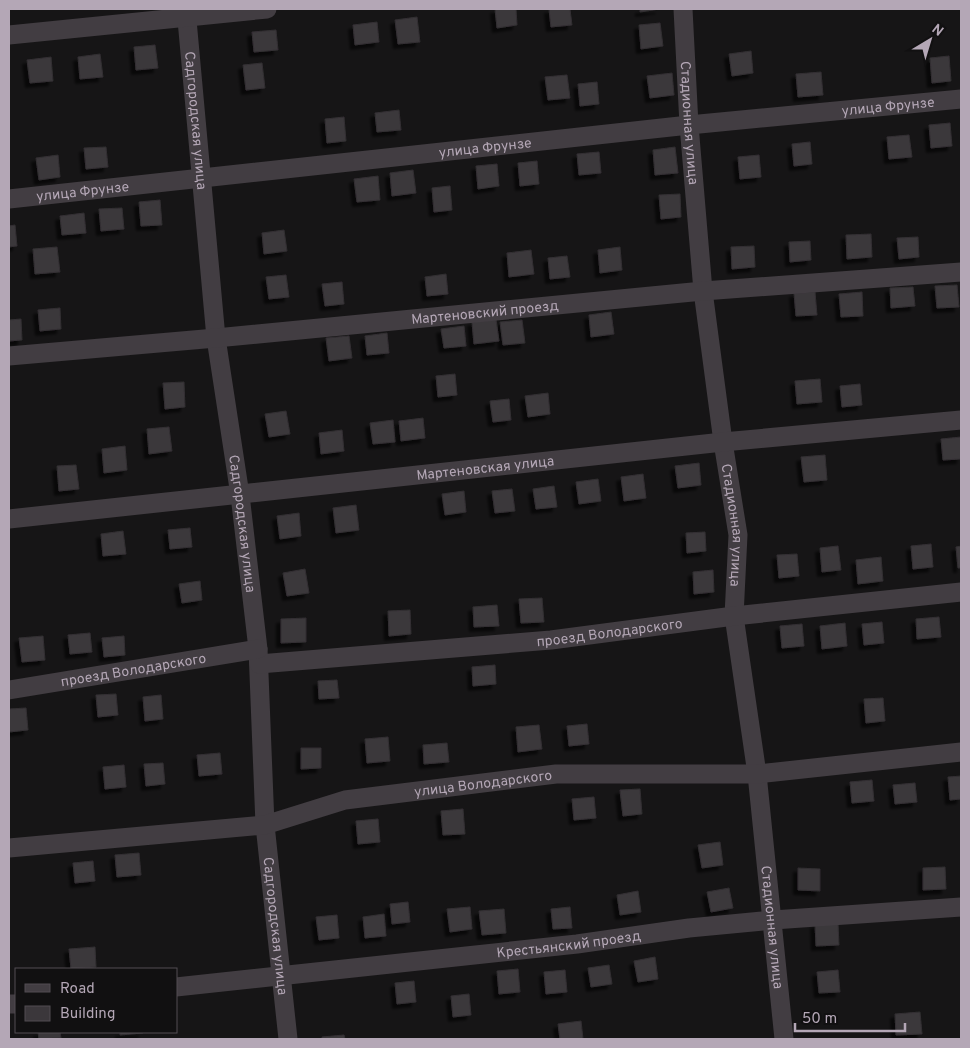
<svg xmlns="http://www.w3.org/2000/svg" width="970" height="1048" viewBox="0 0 970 1048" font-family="Overpass,sans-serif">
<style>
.building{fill:#3b373b;stroke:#322f32;filter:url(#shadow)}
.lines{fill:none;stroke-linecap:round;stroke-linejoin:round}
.minor{stroke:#423d42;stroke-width:19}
.labels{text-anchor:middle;stroke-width:5;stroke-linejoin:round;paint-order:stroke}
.street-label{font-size:14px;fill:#b4a7b6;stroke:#111011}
</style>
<defs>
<filter id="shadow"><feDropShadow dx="-4.5" dy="4.5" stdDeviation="1" flood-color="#0009"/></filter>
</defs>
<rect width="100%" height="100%" fill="#161516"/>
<!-- building -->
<path class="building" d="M495,9H516L517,25L497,28Z
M549,9H570L572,25L551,27Z
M640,9H660L640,12Z
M417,17L420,42L398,44L395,20Z
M377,22L379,42L355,45L353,25Z
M660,23L663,46L641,49L639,25Z
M276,30L278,50L254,52L252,32Z
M155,45L158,68L136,70L134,47Z
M751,51L753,73L732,76L729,54Z
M100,54L103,77L80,79L78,57Z
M949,56L951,81L932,83L930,58Z
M51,57L53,81L30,83L27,60Z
M262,63L265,88L246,90L243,65Z
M821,72L823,95L798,97L796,74Z
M672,73L674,95L650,98L647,76Z
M567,75L570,98L548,100L545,77Z
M597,82L599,104L580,106L578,84Z
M399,110L401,130L377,132L375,113Z
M344,117L346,141L327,143L325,119Z
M950,123L952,146L931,148L929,125Z
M909,135L912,157L889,159L887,137Z
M810,142L812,164L794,166L792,144Z
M106,147L108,167L86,169L84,148Z
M675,147L678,173L655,175L653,150Z
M599,152L601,173L579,175L577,154Z
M58,155L60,177L39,180L36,158Z
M759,155L761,177L740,179L738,157Z
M537,161L539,184L520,186L518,163Z
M497,164L499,186L478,189L476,166Z
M413,170L416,193L392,196L390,173Z
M378,176L380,200L357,202L354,179Z
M450,186L452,210L434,212L432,188Z
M680,194L681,217L661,219L659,195Z
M160,200L162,225L141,226L139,202Z
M122,208L124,229L101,231L99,209Z
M84,213L86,233L62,235L60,216Z
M15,225L17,246L9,247V226Z
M284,230L287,251L264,254L262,233Z
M871,234L872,257L847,259L846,235Z
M918,237L919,257L899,259L897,238Z
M810,241L811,260L790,262L789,242Z
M754,246L755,267L732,269L731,247Z
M57,247L60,272L35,274L33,249Z
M620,247L622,270L600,273L598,250Z
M531,250L534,274L509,277L507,253Z
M567,256L570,277L550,279L548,258Z
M446,274L448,294L427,296L425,277Z
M286,275L289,297L269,299L266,277Z
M342,282L344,304L325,306L322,284Z
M957,285L959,307L937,308L935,286Z
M913,287L915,306L891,308L890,288Z
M815,292L817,315L796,316L794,293Z
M862,292L863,316L841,317L839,294Z
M60,308L61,329L40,331L38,310Z
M611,312L614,334L591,337L589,315Z
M21,319L22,340L9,341V320Z
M496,319L499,341L474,344L472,322Z
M522,320L525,343L503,345L500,322Z
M464,326L466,346L444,348L441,329Z
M387,333L389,353L367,355L365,336Z
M349,336L352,358L329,361L326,338Z
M455,374L457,395L438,397L436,376Z
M820,379L822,402L797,404L795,381Z
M184,382L185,407L165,409L163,383Z
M860,384L862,405L842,407L840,386Z
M548,393L550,414L528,417L525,396Z
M509,399L511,420L493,422L490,401Z
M286,411L290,434L269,437L265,414Z
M423,418L425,438L401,441L399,421Z
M393,420L395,442L373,444L370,423Z
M169,427L172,451L149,454L147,429Z
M342,430L344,451L321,454L319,433Z
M961,437V459L943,460L941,439Z
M125,446L127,470L104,473L102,449Z
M825,455L827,480L804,482L801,457Z
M699,463L701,485L678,488L675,466Z
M76,465L79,489L59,491L57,466Z
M643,474L646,498L624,501L621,477Z
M598,479L601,501L579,504L576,482Z
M554,486L557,507L536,509L533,489Z
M512,489L515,511L495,513L492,491Z
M464,491L466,512L445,515L442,494Z
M356,505L359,530L336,533L333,508Z
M299,513L301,536L280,539L277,516Z
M190,528L192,547L170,549L168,530Z
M123,531L126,554L103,556L101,534Z
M705,532L706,551L687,553L686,533Z
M931,544L933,567L913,569L911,546Z
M838,546L841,570L822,572L820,548Z
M961,546V568H958L956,547Z
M797,554L799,576L779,578L777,555Z
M881,557L883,581L858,584L856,560Z
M305,569L309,593L287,596L283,573Z
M713,570L714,592L694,594L693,572Z
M200,581L202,600L182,603L179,584Z
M542,598L544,622L521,623L519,599Z
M497,605L499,626L474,627L473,607Z
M410,610L411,634L389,636L388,611Z
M939,617L941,637L917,639L916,619Z
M306,618V642L281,643V619Z
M882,622L884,643L864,645L862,624Z
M845,623L847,646L822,649L820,626Z
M802,624L804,646L782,648L780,626Z
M90,633L92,652L70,654L68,635Z
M43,636L45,660L22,662L19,638Z
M124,636L125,655L104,657L102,638Z
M495,665L496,684L473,686L472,667Z
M337,680L339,698L319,699L318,681Z
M116,694L118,715L98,717L96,695Z
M161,695L163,719L145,721L143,697Z
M883,698L885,721L866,723L864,699Z
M26,708L28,730L9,732V709Z
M587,724L589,744L569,746L567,726Z
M539,725L542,749L518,752L516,727Z
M388,737L390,761L367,763L365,739Z
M447,743L449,762L424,764L423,745Z
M301,748H321V768L301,769Z
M220,753L222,774L199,776L197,755Z
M163,763L165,784L146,786L144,764Z
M124,765L126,787L105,789L103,767Z
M961,776V799L950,800L948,777Z
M872,780L874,801L852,803L850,782Z
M915,783L917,802L895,804L893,785Z
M640,789L642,814L623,816L620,790Z
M594,797L596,818L574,820L572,799Z
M463,809L465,834L443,835L441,811Z
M378,819L380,842L358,844L356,821Z
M720,842L723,865L702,868L698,845Z
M139,853L141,875L117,877L115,855Z
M93,861L95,881L75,883L73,863Z
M945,867L946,889L923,890V868Z
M798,868L820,869V891L798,890Z
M729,888L733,908L711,912L707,892Z
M638,891L641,912L620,915L617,895Z
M408,902L410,922L392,924L390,904Z
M470,907L472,929L450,932L447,909Z
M570,907L572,928L553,929L551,909Z
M504,909L506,933L482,935L479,911Z
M384,914L386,936L365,938L363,917Z
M337,915L339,938L319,940L316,917Z
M838,923L839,945L816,946L815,924Z
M95,947L96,967L71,969L69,949Z
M655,957L658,979L638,982L634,961Z
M609,965L612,984L591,987L588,968Z
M518,969L520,992L499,994L497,971Z
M565,970L567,992L546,994L544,972Z
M838,970L840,992L819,993L817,972Z
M414,981L416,1002L397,1004L395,983Z
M469,994L471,1015L453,1017L451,996Z
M920,1012L922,1034L896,1035L895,1014Z
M581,1021L583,1039H560L558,1024Z
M38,1032H60L61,1038L39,1039Z
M120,1032H143V1033L120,1035Z
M344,1035L345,1039H322V1037Z"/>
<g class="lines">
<!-- minor -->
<g class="minor">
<path id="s1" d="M186,9L216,338L240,495L258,649L265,825L288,1039"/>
<path id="s2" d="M683,9L689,125L703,291L723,442L738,535L734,616L757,774L784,1039"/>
<path d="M9,35L267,9"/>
<path id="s3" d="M9,199L689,125L961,99"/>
<path id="s4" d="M9,356L216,338L703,291L961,272"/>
<path id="s5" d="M9,519L723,442L961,420"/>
<path id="s6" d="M259,664L551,640L734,616L961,592"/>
<path id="s7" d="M9,690L258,649"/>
<path id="s8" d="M9,848L265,825L345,800L556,774H757L961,752"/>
<path id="s9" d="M176,987L577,944L689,928L773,920L961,907"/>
<path d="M9,1004H16"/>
</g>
</g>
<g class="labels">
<!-- street labels -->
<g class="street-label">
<text dy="5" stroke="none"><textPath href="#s3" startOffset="884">улица Фрунзе</textPath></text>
<text dy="5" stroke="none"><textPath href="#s1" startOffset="112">Садгородская улица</textPath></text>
<text dy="5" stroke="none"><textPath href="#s2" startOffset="114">Стадионная улица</textPath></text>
<text dy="5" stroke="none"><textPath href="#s3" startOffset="479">улица Фрунзе</textPath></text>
<text dy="5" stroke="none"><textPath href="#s3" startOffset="74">улица Фрунзе</textPath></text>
<text dy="5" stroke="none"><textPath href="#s4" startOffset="478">Мартеновский проезд</textPath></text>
<text dy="5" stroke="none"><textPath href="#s5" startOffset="479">Мартеновская улица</textPath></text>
<text dy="5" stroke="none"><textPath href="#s1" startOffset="518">Садгородская улица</textPath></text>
<text dy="5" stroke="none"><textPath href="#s2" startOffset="519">Стадионная улица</textPath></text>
<text dy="5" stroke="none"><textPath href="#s6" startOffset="352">проезд Володарского</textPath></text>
<text dy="5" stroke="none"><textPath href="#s7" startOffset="126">проезд Володарского</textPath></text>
<text dy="5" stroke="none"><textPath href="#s8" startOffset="480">улица Володарского</textPath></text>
<text dy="5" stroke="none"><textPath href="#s2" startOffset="924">Стадионная улица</textPath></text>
<text dy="5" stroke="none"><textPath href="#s1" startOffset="922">Садгородская улица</textPath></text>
<text dy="5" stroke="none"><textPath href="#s9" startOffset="395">Крестьянский проезд</textPath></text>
</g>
</g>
<!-- border -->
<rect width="970" height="1048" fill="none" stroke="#b4a7b6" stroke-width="20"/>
<!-- legend -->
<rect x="15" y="968" width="162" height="65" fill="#111011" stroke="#524c53"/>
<rect x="25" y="984" width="25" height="8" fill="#423d42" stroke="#524c53"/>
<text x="60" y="993" font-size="15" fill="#b4a7b6">Road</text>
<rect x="25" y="1006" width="25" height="15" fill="#3b373b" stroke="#524c53"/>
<text x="60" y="1018" font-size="15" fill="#b4a7b6">Building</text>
<!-- north arrow -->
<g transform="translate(930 40) rotate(38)" stroke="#111011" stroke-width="4" paint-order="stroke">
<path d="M0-4L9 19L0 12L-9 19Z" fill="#b4a7b6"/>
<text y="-8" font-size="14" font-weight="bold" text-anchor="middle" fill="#b4a7b6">N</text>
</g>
<!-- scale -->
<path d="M795 1023v8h110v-8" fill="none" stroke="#b4a7b6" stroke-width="2.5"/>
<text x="802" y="1023" font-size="15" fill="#b4a7b6" stroke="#111011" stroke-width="4" paint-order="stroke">50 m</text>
</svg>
